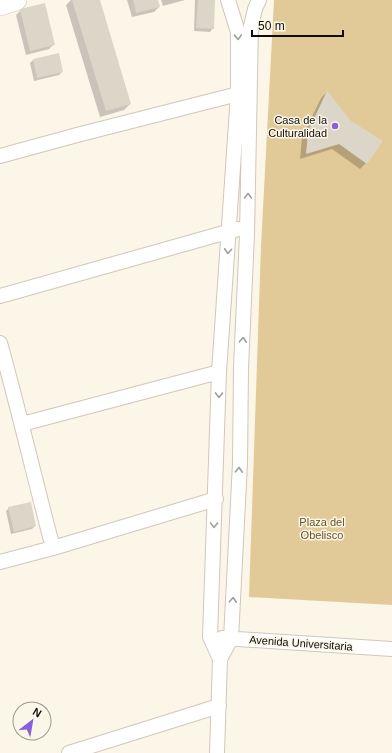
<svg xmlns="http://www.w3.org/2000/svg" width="392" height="753" viewBox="0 0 392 753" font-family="Helvetica,sans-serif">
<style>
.green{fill:#e1ca98}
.shadow{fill:#0003}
.building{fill:#dcd6c9}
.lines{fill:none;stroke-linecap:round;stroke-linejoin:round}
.minor-casing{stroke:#cec8bb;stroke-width:16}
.highway-casing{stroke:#cec8bb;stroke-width:22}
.minor{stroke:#fff;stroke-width:14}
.highway{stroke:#fff;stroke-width:21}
.oneway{stroke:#9f9e9d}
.poi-dot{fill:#8860da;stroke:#fcf6e9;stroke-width:1.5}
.labels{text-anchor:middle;stroke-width:3;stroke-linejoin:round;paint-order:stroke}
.poi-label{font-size:11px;fill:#0f0d09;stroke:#fcf6e9;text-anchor:end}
.park-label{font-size:11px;fill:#675221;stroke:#fcf6e9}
.street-label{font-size:11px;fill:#0f0d09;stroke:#fcf6e9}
</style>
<rect width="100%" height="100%" fill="#fcf6e9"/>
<!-- green -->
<path class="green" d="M274,0H392V605L249,597L261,246Z"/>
<!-- shadow -->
<path class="shadow" d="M71,0H99L130,104L124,110L100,117L66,5Z
M127,0H157L159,7L154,12L132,17Z
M161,0H185L163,6Z
M195,0H214L213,28L210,32L194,31Z
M21,10L54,44L49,49L26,55L16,15Z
M58,54L62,72L59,75L34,81L30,63L33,60Z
M326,93L366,163L360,169L332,149L300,159L302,138L321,98Z
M9,508L35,526L32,529L11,534L6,511Z"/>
<!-- building -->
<path class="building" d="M72,0H100L131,104L106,111Z
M133,0H158L160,7L136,13Z
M198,0H215L214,29L196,28Z
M45,3L55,45L30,51L20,9Z
M59,53L63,72L37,78L33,59Z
M327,91L351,121L383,141L367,164L339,144L306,154L308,131Z
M31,502L36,526L14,532L8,507Z"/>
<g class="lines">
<defs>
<path id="minor" d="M0,156L77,135L238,94
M0,296L238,229
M0,343C19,411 35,480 53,548
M22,424L219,372
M0,562L53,548L216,499
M222,638L392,649
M220,659L210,637L219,372L238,94V32L228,0
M69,753L219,706
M217,753L220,659L231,639L240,463L241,368L247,234L251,26L255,9L259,0"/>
<path id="highway" d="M0,5L16,0"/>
</defs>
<!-- minor casing -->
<use href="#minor" class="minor-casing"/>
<!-- highway casing -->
<use href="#highway" class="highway-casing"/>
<!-- minor -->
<use href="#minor" class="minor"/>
<!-- highway -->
<use href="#highway" class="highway"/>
</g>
<!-- one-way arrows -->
<defs><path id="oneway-chevron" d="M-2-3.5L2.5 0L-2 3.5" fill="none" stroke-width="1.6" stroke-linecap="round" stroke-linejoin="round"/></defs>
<g class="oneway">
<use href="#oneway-chevron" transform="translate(238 37) rotate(88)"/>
<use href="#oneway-chevron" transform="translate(248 196) rotate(-89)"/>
<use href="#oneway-chevron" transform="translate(228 251) rotate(94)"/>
<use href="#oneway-chevron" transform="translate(243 340) rotate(-87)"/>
<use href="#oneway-chevron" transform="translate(219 395) rotate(91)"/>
<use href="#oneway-chevron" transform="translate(239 470) rotate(-87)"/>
<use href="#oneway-chevron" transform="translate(214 525) rotate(92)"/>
<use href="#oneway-chevron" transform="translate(233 600) rotate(-87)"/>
</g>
<!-- markers -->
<circle class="poi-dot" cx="335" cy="126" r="4"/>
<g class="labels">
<!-- poi labels -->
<g class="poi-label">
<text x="327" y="124">Casa de la<tspan x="327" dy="13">Culturalidad</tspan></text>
</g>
<!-- park labels -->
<g class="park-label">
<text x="322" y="526">Plaza del<tspan x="322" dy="13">Obelisco</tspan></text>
</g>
<!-- street labels -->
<g class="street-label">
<text transform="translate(301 643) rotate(4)" y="4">Avenida Universitaria</text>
</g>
</g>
<!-- north arrow -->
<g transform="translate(32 721) rotate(31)"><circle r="19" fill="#fcf6e9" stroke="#9d998f"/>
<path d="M0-3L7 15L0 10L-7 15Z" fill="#8860da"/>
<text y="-6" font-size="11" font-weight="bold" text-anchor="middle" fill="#0f0d09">N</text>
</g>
<!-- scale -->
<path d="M252 30v6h91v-6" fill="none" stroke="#0f0d09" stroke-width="2"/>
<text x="258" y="30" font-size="12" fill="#0f0d09" stroke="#fcf6e9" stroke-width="3" paint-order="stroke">50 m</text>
</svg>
